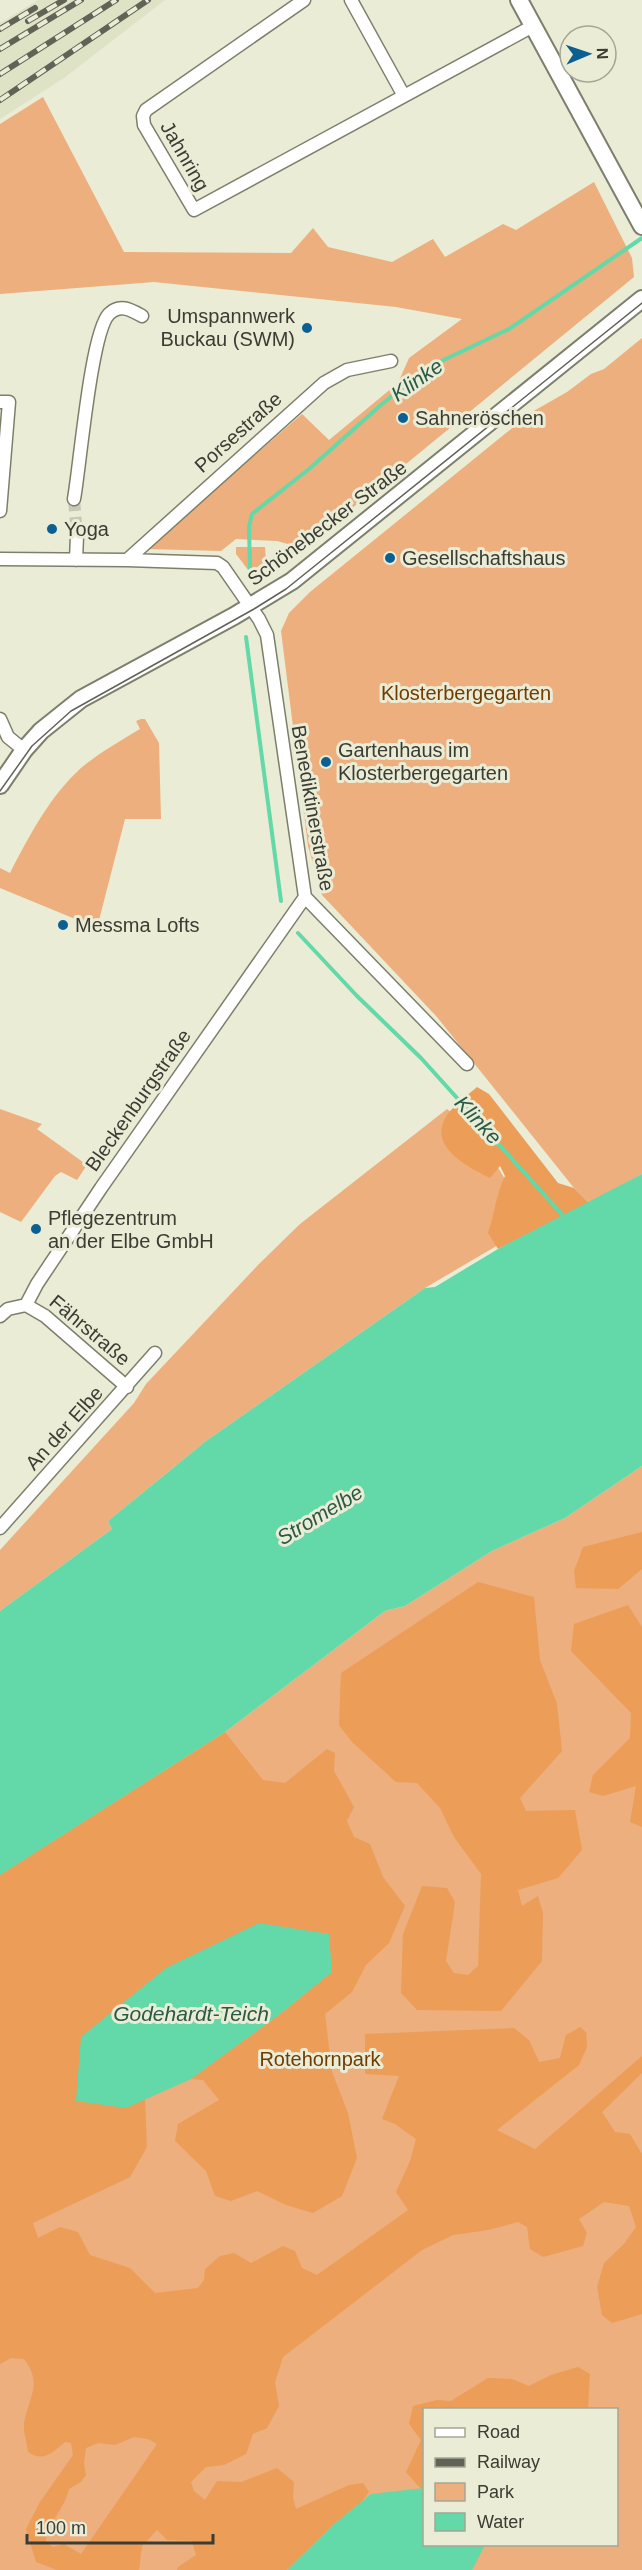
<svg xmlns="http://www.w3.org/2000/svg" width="642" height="2570" viewBox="0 0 642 2570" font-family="Helvetica,sans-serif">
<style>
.built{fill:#dfe3c5}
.green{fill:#ecaf7d;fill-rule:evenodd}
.forest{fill:#ec9d58;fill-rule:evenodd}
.water{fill:#63d8a9}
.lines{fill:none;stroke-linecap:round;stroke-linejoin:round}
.stream{stroke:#63d8a9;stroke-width:4}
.minor-tunnel{stroke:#c7c9b5;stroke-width:12;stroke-dasharray:12 6;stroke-linecap:butt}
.minor-casing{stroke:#7d7f6c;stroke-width:15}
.secondary-casing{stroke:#7d7f6c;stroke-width:20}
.minor{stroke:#fff;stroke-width:12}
.secondary{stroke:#fff;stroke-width:16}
.tram{stroke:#626357;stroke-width:1.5}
.rail-casing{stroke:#626357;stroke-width:6}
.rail{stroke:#eaecd6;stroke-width:4;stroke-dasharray:11;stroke-linecap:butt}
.poi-dot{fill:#0c5f91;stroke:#eaecd6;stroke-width:2}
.labels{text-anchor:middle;stroke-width:6;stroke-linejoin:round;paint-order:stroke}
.street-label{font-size:20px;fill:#3b3c33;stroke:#eaecd6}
.poi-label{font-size:20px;fill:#3b3c33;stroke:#eaecd6;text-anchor:start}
.park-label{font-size:20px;fill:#6f3c04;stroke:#eaecd6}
.water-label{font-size:21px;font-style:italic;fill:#295a46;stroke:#eaecd6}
</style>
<rect width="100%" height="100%" fill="#eaecd6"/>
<!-- built -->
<path class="built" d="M38,0H165L64,78L0,119V23Z"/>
<!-- green -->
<path class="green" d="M43,97L124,252L291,253L313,228L328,247L392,262L433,239L445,257L503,224L516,230L594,182L632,258L634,277L351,509L318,527L295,546L277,541L236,539L221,551L147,549L302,414L329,440L398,383L409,358L462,319L396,307L154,282L0,294V124Z
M642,338V1174L589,1203L574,1188L437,1017L322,895L308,846L281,631L289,613L310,592L532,412L567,392L591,374L604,369Z
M236,547H265L266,561L256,568L248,570L236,554Z
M141,719H145L159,743L161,819H125L97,928L0,888V868L10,873C29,836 50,796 81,768C99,753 120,741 140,729L136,721Z
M0,1109L42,1124L37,1129L87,1165L77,1180L61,1172L55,1176L21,1222L0,1212Z
M447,1109L477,1132L532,1225L425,1288L206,1441L108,1521L112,1529L0,1611V1550L134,1403L146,1384L259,1264L300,1224Z
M642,1466V2570H0V1874L225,1732L385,1611L405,1606L492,1551L565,1518ZM424,2410H616V2544H424Z"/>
<!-- forest -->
<path class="forest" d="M477,1087L489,1094L558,1183L574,1188L589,1203L498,1249L488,1233C495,1213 496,1194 505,1176L500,1166L490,1178C470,1168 431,1149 444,1121C449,1108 467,1096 477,1087Z
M642,1532V1569L618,1589L576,1588L574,1571L583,1547Z
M478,1582L534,1597L540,1660L557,1704L562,1751L520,1798L526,1811L575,1810L582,1850L558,1878L518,1890L522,1906L538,1896L543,1913L542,1961L501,2011L417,2010L401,1993L403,1934L422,1886L447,1888L455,1902L446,1961L454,1973L468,1975L478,1966L481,1874L454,1837L440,1808L417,1783L396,1782L352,1742L339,1725L341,1673Z
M628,1605L642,1627V1827L630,1822L636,1786L603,1796L589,1792L593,1775L630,1738L631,1713L571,1651L574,1624Z
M225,1732L263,1780L285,1783L327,1749L335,1753L334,1771L354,1807L347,1821L354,1837L370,1844L383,1877L405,1906L389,1943L366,1965L352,1992L325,2014L332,2072L348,2113L357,2158L342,2196L313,2213L286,2205L257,2191L231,2201L215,2196L206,2171L175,2141L178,2124L219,2100L203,2080L191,2079L280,2014L332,1972L126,2108L145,2099L147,2147L130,2177L33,2223L38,2238L60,2227L78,2232L90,2255L130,2268L155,2293L198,2288L204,2280L205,2269L220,2256L234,2253L251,2263L283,2246L295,2251L302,2268L317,2275L408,2210L396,2192L410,2161L416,2139L395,2124L382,2119L399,2076L365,2074V2034L514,2028L529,2040L539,2062L560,2058L566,2035L580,2027L586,2032L587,2047L579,2065L497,2130L535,2149L642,2056V2073L602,2112L615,2132L630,2134L642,2154V2314L612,2323L602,2315L597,2287L604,2263L624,2244L636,2227L629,2206L604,2202L579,2219L587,2233L583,2246L543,2257L530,2249L527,2227L518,2222L488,2230L453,2235L422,2250L283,2357L275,2382L279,2406L267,2428L253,2434L246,2454L224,2465L206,2467L191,2482L194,2491L205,2500L217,2481L241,2482L277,2468L294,2482L293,2498L296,2509L349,2485L363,2483L369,2492L362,2501L333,2525L287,2570H177L178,2567L196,2555L192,2541L167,2540L157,2530L142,2546L139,2570H57L36,2562L26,2529L40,2502L73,2455L71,2443L65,2442C53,2452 43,2463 28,2452C27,2443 23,2432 24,2423C29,2396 43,2384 24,2359L11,2358L0,2364V1875ZM134,2437L148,2439L157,2444L81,2554L64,2544L53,2547L46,2542C48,2522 64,2510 69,2489L81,2482L86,2475L84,2463L86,2448L98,2443L115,2445Z
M578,2367L590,2374L588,2409L424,2410V2488H420L406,2472L421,2440L409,2424L413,2406L437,2400L451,2401L488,2378L512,2379L529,2386L551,2375Z"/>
<!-- water -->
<path class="water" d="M642,1174V1466L565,1518L492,1551L405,1606L385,1611L225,1732L0,1875V1611L112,1529L108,1521L206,1441L425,1288L435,1287L498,1249Z
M259,1923L329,1934L332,1972L280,2014L191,2079L126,2108L76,2101L81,2037L166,1968Z
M424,2488V2544L485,2545L472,2570H287L333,2525L371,2494Z"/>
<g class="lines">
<!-- stream -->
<path class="stream" d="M250,569L249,527L252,514L309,469L382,404L429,367L509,329L642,238
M246,637L281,901
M298,933L357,996L421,1058L566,1219"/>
<!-- minor-tunnel -->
<path class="minor-tunnel" d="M74,499L77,536"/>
<defs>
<path id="minor" d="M304,0L146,110L143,116L144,125L194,210L533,26
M351,0L404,96
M0,402H9L0,511
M74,499C80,466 91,332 109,314C120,303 131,310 142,316
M0,559L127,560L217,563L223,567L259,619L267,635L305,897L467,1064
M76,560L77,536
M127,560L324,383L347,370L391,361
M0,719L8,737L24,750
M26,1305L45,1316L127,1387
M0,1316L8,1309L26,1305L37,1284L101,1188L305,897
M0,1528L155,1353"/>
<path id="secondary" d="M519,0L642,226
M0,785L24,750L41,731L81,699L234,616L292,581L642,299"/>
</defs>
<!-- minor casing -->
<use href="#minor" class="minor-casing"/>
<!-- secondary casing -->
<use href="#secondary" class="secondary-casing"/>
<!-- minor -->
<use href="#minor" class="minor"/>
<!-- secondary -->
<use href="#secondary" class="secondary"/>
<!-- tram -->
<path class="tram" d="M0,791L32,746L71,711L254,609L286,589L642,303"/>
<defs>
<path id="rail" d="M28,21L64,0
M0,29L35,8
M0,49L81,0
M0,74L116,0
M0,100L148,0"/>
</defs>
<!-- rail casing -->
<use href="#rail" class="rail-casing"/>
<!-- rail -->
<use href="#rail" class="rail"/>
</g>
<!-- markers -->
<g class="poi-dot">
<circle cx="307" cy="328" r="6"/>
<circle cx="403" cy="418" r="6"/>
<circle cx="52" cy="529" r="6"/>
<circle cx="390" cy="558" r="6"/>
<circle cx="326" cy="762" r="6"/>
<circle cx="63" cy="925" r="6"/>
<circle cx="36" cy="1229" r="6"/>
</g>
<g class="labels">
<!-- street labels -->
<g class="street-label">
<text transform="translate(185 156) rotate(60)" y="7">Jahnring</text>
<text transform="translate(238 432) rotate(-42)" y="7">Porsestraße</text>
<text transform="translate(327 523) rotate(-37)" y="7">Schönebecker Straße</text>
<text transform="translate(313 808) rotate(80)" y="7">Benediktinerstraße</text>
<text transform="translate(138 1100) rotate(-55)" y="7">Bleckenburgstraße</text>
<text transform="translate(90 1330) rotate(40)" y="7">Fährstraße</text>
<text transform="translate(64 1428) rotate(-48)" y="7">An der Elbe</text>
</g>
<!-- poi labels -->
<g class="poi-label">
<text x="295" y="323" text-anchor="end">Umspannwerk<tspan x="295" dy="23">Buckau (SWM)</tspan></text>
<text x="415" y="425">Sahneröschen</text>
<text x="64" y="536">Yoga</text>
<text x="402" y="565">Gesellschaftshaus</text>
<text x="338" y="757">Gartenhaus im<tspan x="338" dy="23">Klosterbergegarten</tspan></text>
<text x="75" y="932">Messma Lofts</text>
<text x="48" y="1225">Pflegezentrum<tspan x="48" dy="23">an der Elbe GmbH</tspan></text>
</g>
<!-- park labels -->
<g class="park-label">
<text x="466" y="700">Klosterbergegarten</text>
<text x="320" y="2066">Rotehornpark</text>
</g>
<!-- water labels -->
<g class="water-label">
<text transform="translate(417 380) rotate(-35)" y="7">Klinke</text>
<text transform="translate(478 1120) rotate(47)" y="7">Klinke</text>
<text transform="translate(320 1515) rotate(-31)" y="7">Stromelbe</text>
<text x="191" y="2021">Godehardt-Teich</text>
</g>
</g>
<!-- legend -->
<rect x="423" y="2408" width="195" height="138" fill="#eaecd6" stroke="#a4a695" stroke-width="1.5"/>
<rect x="435" y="2428" width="30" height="9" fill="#ffffff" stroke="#a4a695" stroke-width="1.5"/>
<text x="477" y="2438" font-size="18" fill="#3b3c33">Road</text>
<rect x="435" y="2458" width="30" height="9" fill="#626357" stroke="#a4a695" stroke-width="1.5"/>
<text x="477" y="2468" font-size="18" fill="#3b3c33">Railway</text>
<rect x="435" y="2483" width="30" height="18" fill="#ecaf7d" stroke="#a4a695" stroke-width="1.5"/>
<text x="477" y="2498" font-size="18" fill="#3b3c33">Park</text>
<rect x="435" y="2513" width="30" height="18" fill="#63d8a9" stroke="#a4a695" stroke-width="1.5"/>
<text x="477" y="2528" font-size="18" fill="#3b3c33">Water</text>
<!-- north arrow -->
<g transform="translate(588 54) rotate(88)"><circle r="28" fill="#eaecd6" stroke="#a4a695" stroke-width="1.5"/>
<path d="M0-4.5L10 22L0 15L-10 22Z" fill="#0c5f91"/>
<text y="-9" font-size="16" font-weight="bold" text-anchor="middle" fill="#3b3c33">N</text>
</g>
<!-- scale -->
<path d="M27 2534v9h186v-9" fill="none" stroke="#3b3c33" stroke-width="3"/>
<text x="36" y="2534" font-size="18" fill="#3b3c33" stroke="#eaecd6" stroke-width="4.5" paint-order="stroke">100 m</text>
</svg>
